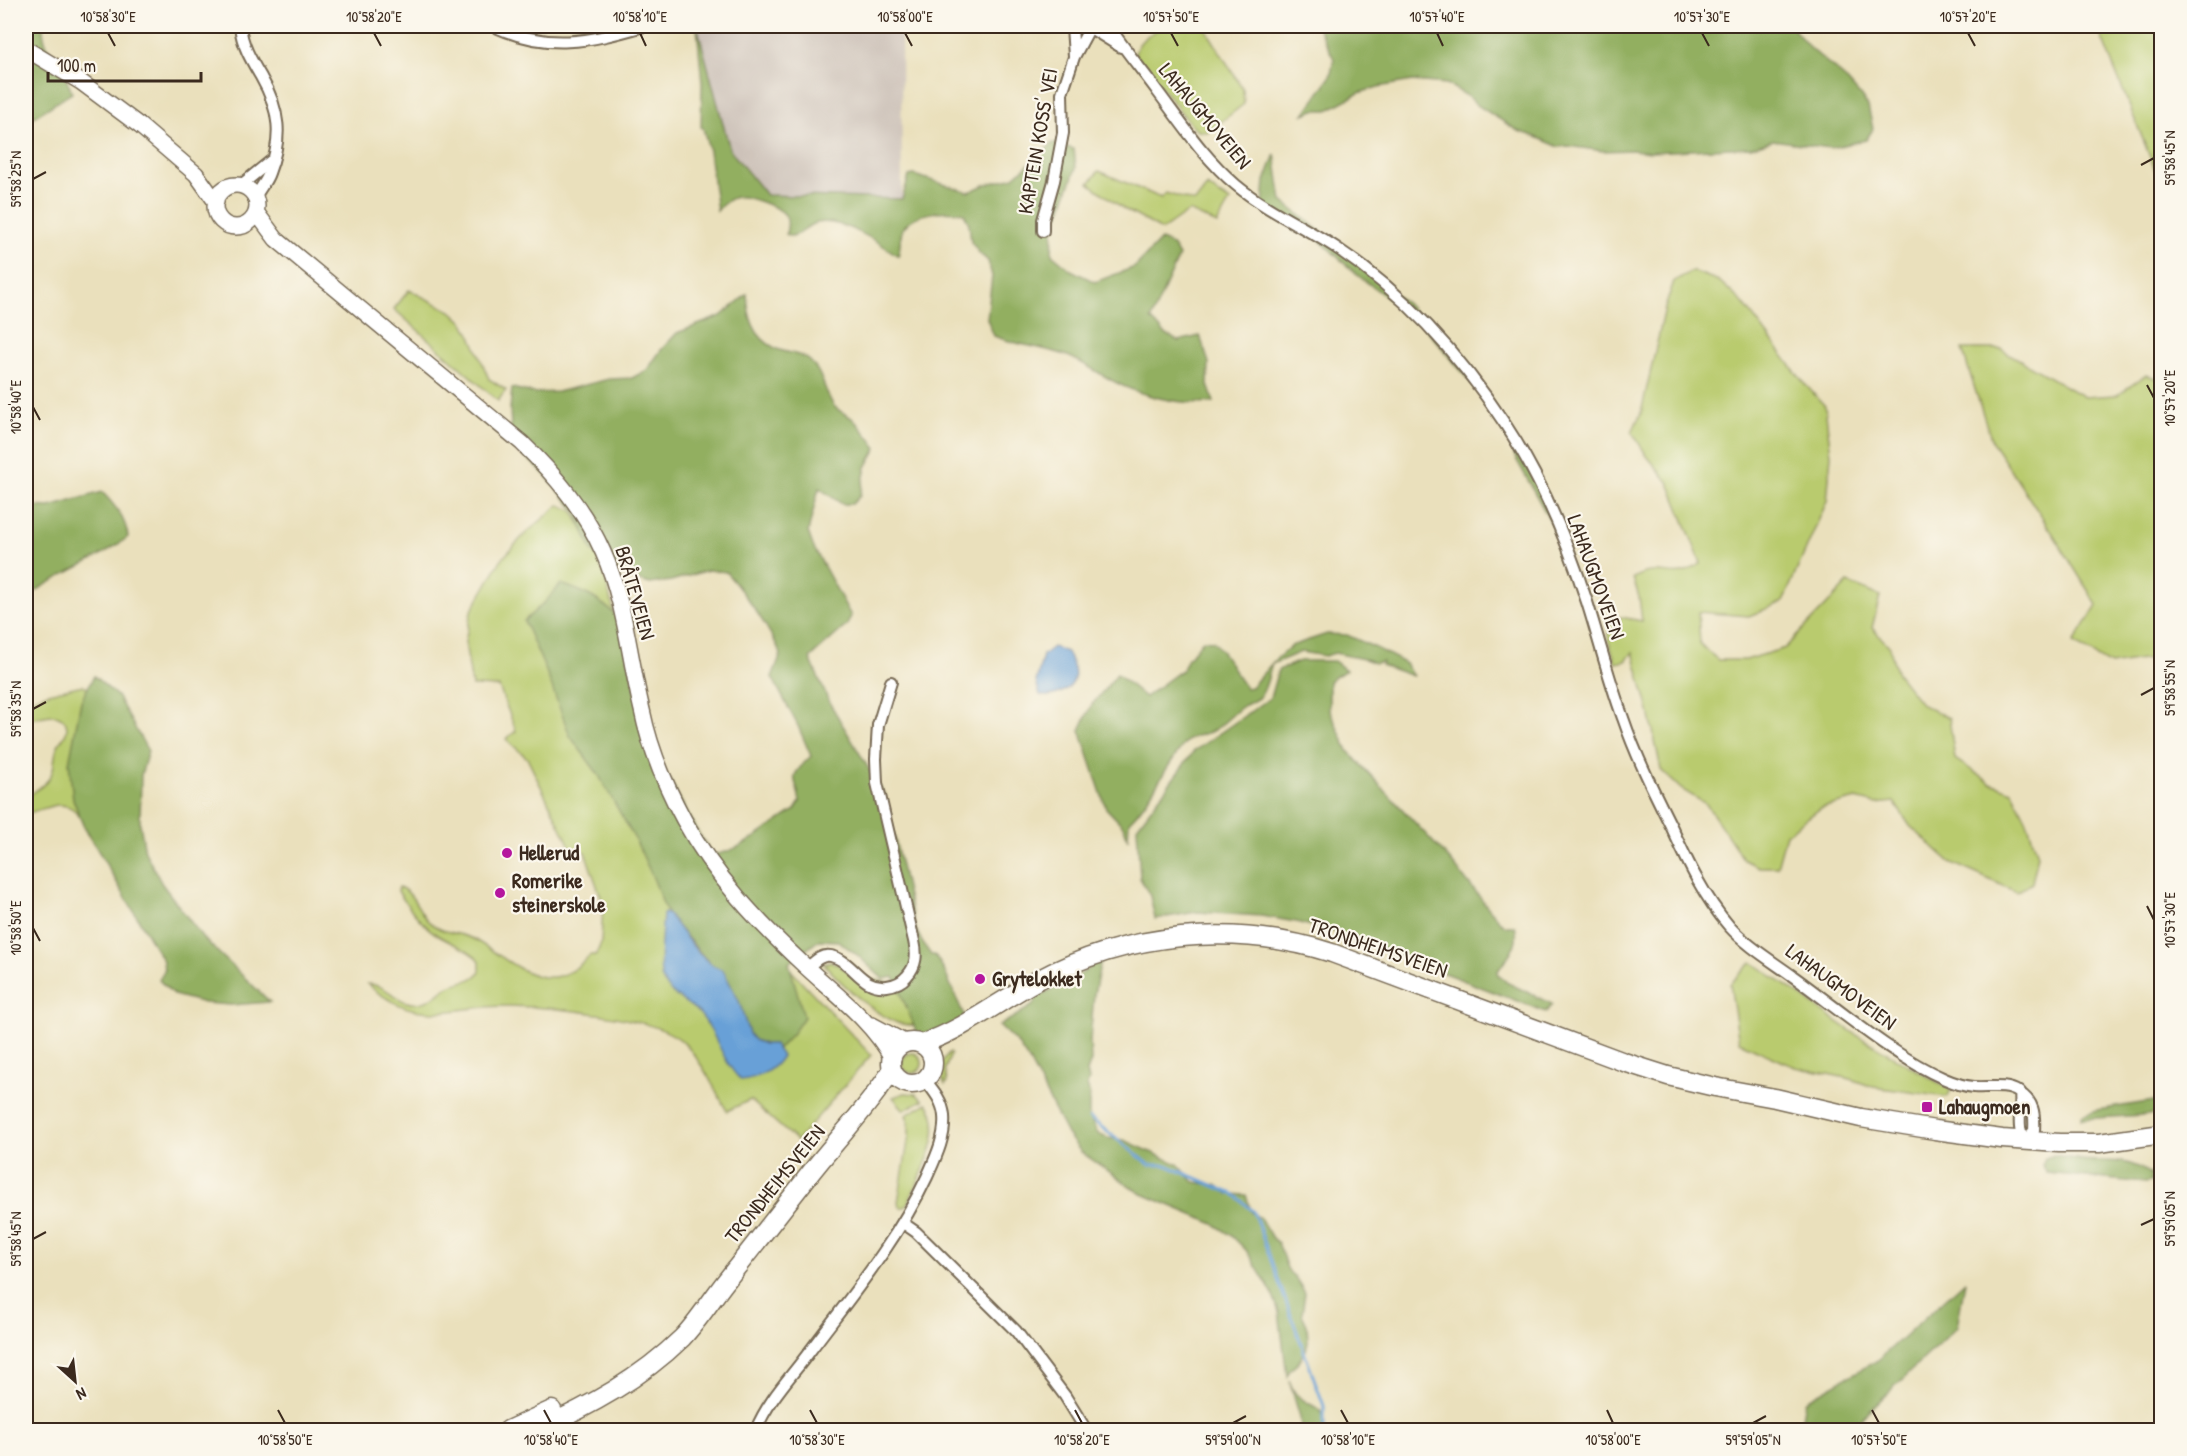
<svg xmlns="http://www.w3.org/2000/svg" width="2187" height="1456" viewBox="0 0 2187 1456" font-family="'Patrick Hand',sans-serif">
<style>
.industrial{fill:#cdc2b9}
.green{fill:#b9cb6e;stroke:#7a7a46;stroke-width:1.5}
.forest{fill:#92af61;stroke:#666c40;stroke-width:1.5}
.water{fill:#68a0d7;stroke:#52657a;stroke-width:1.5}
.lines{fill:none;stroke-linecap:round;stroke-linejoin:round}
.stream{stroke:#68a0d7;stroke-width:3}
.minor-casing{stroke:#786a55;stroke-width:14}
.secondary-casing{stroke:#786a55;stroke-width:18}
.primary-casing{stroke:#786a55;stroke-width:21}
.minor{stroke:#fff;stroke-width:10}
.secondary{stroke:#fff;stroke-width:15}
.primary{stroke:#fff;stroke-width:18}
.ticks{fill:none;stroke:#3b2a1e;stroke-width:2}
.poi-dot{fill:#b5179e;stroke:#fbf7ec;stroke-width:2}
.labels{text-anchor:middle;stroke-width:4.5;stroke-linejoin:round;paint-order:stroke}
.street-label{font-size:21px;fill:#3b2a1e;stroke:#fbf7ec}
.poi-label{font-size:21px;font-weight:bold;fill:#3b2a1e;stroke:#fbf7ec;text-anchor:start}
.neatline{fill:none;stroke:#3b2a1e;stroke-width:2}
.ticks-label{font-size:15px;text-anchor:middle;fill:#3b2a1e}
</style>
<rect width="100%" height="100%" fill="#fbf7ec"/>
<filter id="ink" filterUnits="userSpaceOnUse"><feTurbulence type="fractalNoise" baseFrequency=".0167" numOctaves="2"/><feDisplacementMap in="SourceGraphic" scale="12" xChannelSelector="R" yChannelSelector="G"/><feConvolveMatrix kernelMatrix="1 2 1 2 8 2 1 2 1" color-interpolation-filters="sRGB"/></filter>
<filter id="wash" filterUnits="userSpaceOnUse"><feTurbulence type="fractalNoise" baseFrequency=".008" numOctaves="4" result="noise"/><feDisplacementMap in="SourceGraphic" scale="24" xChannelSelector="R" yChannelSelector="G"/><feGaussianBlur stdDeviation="1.35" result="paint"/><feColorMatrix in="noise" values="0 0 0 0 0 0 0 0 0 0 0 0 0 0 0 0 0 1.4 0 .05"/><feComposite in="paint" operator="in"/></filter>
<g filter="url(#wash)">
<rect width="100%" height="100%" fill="#eae0bc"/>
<!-- industrial -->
<path class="industrial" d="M697,26H901L902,199L766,195L730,150Z"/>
<!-- green -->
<path class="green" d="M1163,26H1204L1243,89L1244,104L1208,132L1198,131L1192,126L1135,54C1138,39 1151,34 1163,26Z
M2097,26H2161V184Z
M1099,171L1161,198L1166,193L1195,202L1207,186L1230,201L1217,224L1189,211L1162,230L1124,209L1089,183Z
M1692,271L1719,281L1743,303L1804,383L1825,406L1831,455L1827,501L1783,602L1749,616L1698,612L1700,644L1718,660H1746L1785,648L1848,583L1880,596L1872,628L1890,647L1896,672L1922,705L1949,718L1955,759L1991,783L2012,791L2026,819L2038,855L2032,883L2017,892L1950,862L1910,826L1894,802L1876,804L1856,799L1821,808L1786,834L1777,867H1759L1744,860L1706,804L1681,789L1661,770L1649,711L1633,652L1626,661L1616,663L1608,640L1611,622L1621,617L1642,621L1639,597L1633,578C1638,576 1645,572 1651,572C1676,571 1677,580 1701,563L1669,483L1647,456L1632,432L1641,413L1665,308L1674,281Z
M409,290L451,311L464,323L472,338L489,379L506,390L498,401L394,309Z
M1962,349H2001L2084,397L2117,395L2146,375L2161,380V657L2110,665L2074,643L2097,605L2055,537L1992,442Z
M559,505L572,510L600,560L620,634L640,739L771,949L871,1055L797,1141L750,1100L727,1111C714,1088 702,1061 683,1042C656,1016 549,1007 510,1006C450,1005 421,1030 367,984C391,984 398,1009 423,1002C434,1000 441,989 451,985C462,981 472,982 480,972V961C469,950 457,946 444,939C426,930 412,912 401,896L398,891L399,887C414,892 418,911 428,921C441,934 460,932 475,940C516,964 548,1002 590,955H596L601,943L603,903L585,852L572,850L527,758L506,739L516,731L499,687L472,686L465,642L471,612L501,560L525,534Z
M83,685L103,699L104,856C99,850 93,844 89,837C81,823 80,805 59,805C49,805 38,812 27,813L26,811V799C32,792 41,788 47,781C57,770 52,758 58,746C60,740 66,736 67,730C67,725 66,721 62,718C51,710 37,721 26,718V702L48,693Z
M830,961L839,965L854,977L903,984L921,1026C910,1025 898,1025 889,1019C867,1008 840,982 824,964Z
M1752,962L1858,1036L1951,1090L1947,1097L1873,1087L1851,1079L1795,1067L1739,1042L1730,984Z
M950,1052L951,1055L945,1069L947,1082L945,1085C937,1071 939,1063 950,1052Z
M902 1063a10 10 0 1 1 20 0a10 10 0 1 1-20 0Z
M905,1093L916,1094L923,1100L904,1110L893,1097Z
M927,1103C948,1132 920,1173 909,1202L906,1206L901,1208L898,1202L909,1136V1122L906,1115Z"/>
<!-- forest -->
<path class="forest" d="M26,26H43C42,52 65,69 72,93L26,122Z
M697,26L730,150L766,195L902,199L909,176L914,175L969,192L984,185L1014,177L1053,143L1074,149L1076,168L1053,231L1052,254L1071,270L1095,282L1135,267L1161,240L1172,245L1179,256L1151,319L1165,334L1178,341L1200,336L1209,363L1208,385L1214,402C1183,405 1151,398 1123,386C1105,378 1088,365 1070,357C1045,347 1018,346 994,336L987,319L992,276L988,261L980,254L971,242L969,224L964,213C946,210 916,211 904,227C899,234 901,248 898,256C879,242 837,215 813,224C805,227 798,237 789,236L786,234C787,227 789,222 785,215C780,207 745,195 736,197C728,199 722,204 717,211L709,151L703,128L701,127L702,84Z
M1317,26H1791L1808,46L1844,77L1859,94L1868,106L1873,129L1866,140L1830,148L1773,140L1751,147L1651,152L1632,150L1603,151L1568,146L1559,147L1534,136L1518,131L1477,105L1469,97L1447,84L1412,81L1378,87L1359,93L1328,110H1314L1304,114L1330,77L1334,59Z
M1275,154L1282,201L1335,243L1410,307L1492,404L1558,522L1553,526L1514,455L1508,435L1488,403L1422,324L1356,274L1314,235L1263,205L1265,181Z
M747,294C748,316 753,337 775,348C786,354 800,352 810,361C823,373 824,392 834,406C839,412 847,414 853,419C861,427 870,438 877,448L866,467L860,496L852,504H842L819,488L808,532L813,546L851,616L847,625L810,658L829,702L885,796L915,927L922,942L931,955H935L943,968L967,1022L923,1048L894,977L883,979L856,954L838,941L819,940L789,963L804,1017L793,1033L778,1049L774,1044H764L754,1040L749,1034L739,1002L723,970L715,968L705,958L667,914L654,880L636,841L598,774L570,736L546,671L524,621L545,602L561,584C585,592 599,599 618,617L647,738L710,855C741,853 770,825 795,810L800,802C796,774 786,781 811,756L798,726L772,677L781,654C767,624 747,597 726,572L709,570L671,581L650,584L630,578L612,569L592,551L575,510L544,474L512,444L510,409L512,388L533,393L557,392L609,379L632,378L647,370L661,350L677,333L721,316Z
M102,492C115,505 126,519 128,537C98,561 62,572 32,594L33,597L26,596V506L50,507Z
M1327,634L1347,635L1378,649L1405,663L1413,676L1381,665L1382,662L1374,663L1368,660L1335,653L1325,656L1301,652L1272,664C1269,673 1267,687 1261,695C1257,701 1248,703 1242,707C1232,714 1224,724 1214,730C1204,736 1193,734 1185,743C1164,768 1152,799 1129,822L1128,840L1124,827L1106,808L1080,730L1091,706L1117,674L1145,697L1183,669L1188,658L1203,640L1213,641C1227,655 1233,672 1246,688L1251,687L1274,661L1291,646Z
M1300,661H1334L1346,670L1329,681V709L1348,751L1448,858L1499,921L1506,926H1515C1521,945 1507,956 1498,971V975L1508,983L1552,1004L1546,1012L1342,934L1296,922L1261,916L1197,912L1155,919L1150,896L1140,878L1137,827L1194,751L1270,698L1278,670Z
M94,676L117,696L148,751L141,775L140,824L145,852L162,884L203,938L270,1002L231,1005L204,1003L174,995L159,980L164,971L163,961L83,825L73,799L69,763L81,701Z
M1099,951L1102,956L1094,994L1090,1041L1091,1061L1087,1072L1089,1080L1087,1085L1089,1092V1116L1098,1134L1107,1138L1124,1140L1178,1164L1194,1182L1216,1185L1229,1194L1246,1195L1252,1213L1260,1218L1272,1238L1278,1243L1288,1271L1295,1277L1305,1293L1302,1314L1307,1325L1308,1343L1306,1350L1298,1363L1290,1370L1287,1376L1279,1312L1271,1291L1246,1250L1231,1235L1214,1224L1140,1193L1081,1152L1067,1134L1029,1061L1017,1043L999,1026L1032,1006L1036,1001L1034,997L1073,980L1089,968Z
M2161,1100V1114L2081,1119L2082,1115L2097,1110Z
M2053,1155C2063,1156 2072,1159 2082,1160C2110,1163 2125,1156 2150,1174L2151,1182L2145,1183L2047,1173L2042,1165L2045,1158Z
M1965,1281L1957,1327L1849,1430H1800L1805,1401L1878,1360Z
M1289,1380C1291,1385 1293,1391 1296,1394C1309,1408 1329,1405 1324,1430H1301L1300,1417Z"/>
<!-- water -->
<path class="water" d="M1053,647L1067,652C1076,670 1081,683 1060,693C1053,696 1047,697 1040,695L1036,682L1043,655Z
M665,913L669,915C684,933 701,963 723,970L739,1001L749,1034L754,1040L764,1044H774L782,1056C773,1071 757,1078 741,1080C722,1062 716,1031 699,1013C688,1002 668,995 662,979C658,969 662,928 663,914Z"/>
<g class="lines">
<!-- stream -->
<path class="stream" d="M1090,1118L1150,1165H1166L1235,1195L1253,1211L1324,1406V1430"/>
</g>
</g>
<g filter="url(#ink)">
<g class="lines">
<defs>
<path id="minor" d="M240,26C242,45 251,60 261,77C280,110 283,137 269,173C266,182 259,189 255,198
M493,26C548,51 588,42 644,26
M1109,26C1124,49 1142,70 1158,92C1182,124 1205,159 1236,185C1267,211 1305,227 1338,249C1405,294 1461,357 1505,424C1541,478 1567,540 1587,602C1599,640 1609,680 1623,718C1636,756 1654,792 1672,828C1688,863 1704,897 1729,926C1747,946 1772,961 1794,977C1840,1010 1894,1057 1945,1079C1954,1083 1963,1086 1974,1087C1988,1088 2006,1084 2018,1092C2034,1101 2035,1114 2034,1131L2024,1141C2016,1127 2022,1108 2020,1092
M1072,27L1074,56
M1092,29L1121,47
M240,186L272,160
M1043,231V220L1054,181L1063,133L1062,93L1074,57L1088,31
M807,968C814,962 821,954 831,956C854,961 860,989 887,986C895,985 902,982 907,976C917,965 917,954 914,941L877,783L876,759L878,725L891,682
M903,1223L916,1232L1016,1331L1065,1396L1086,1430
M756,1430C768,1400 791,1377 810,1351C852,1295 897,1241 927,1177C935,1159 946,1137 944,1116C943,1102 934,1091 925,1080"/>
<path id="secondary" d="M26,49L81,82L140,126L196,174L216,202
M215 206a21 21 0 1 1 42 0a21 21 0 1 1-42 0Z
M256,212L276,239L522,443C555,475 584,509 603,552C625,601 629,657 642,710C650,749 665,785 684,820C715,877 758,922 805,966C835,994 872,1021 892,1058
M872,1025L906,1043"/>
<path id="primary" d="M891 1063a21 21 0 1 1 42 0a21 21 0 1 1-42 0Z
M921,1044C965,1029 996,1003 1036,981C1126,932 1235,922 1332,953L1624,1062L1668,1076L1715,1087L1775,1098L1861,1118L1935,1130L2002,1139L2059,1143H2099L2162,1134
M508,1430L552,1410
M537,1430C590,1406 640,1379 682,1338C699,1320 711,1300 726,1281C752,1248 777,1216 802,1184C831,1145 866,1111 892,1070"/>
</defs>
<!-- minor casing -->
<use href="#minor" class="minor-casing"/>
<!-- secondary casing -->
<use href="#secondary" class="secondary-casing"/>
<!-- primary casing -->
<use href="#primary" class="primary-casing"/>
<!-- minor -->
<use href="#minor" class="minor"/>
<!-- secondary -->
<use href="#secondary" class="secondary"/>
<!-- primary -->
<use href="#primary" class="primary"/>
</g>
</g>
<!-- ticks -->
<path class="ticks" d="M108,33L115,46M374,33L381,46M640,33L646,46M905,33L912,46M1171,33L1178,46M1437,33L1443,46M1702,33L1709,46M1968,33L1975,46M2141,165L2154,158M33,179L46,172M2147,385L2154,398M33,407L40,420M2141,695L2154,688M33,709L46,702M2147,906L2154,920M33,928L40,941M2141,1225L2154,1219M33,1239L46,1232M278,1410L285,1423M544,1410L551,1423M810,1410L817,1423M1075,1410L1082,1423M1341,1410L1348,1423M1607,1410L1613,1423M1872,1410L1879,1423M1233,1423L1246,1416M1753,1423L1766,1416"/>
<!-- markers -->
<g class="poi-dot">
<circle cx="507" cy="853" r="6"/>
<circle cx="500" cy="893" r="6"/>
<circle cx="980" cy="979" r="6"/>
<rect x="1921" y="1101" width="12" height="12" rx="3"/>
</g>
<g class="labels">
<!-- street labels -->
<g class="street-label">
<text transform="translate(1205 116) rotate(50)" y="7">LAHAUGMOVEIEN</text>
<text transform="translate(1038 141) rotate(-80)" y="7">KAPTEIN KOSS' VEI</text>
<text transform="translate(1596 577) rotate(70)" y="7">LAHAUGMOVEIEN</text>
<text transform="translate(635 593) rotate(74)" y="7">BRÅTEVEIEN</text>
<text transform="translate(1378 948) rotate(19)" y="7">TRONDHEIMSVEIEN</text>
<text transform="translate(1841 987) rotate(36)" y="7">LAHAUGMOVEIEN</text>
<text transform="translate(775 1184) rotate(-51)" y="7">TRONDHEIMSVEIEN</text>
</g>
<!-- poi labels -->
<g class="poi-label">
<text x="519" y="860">Hellerud</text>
<text x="512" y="888">Romerike<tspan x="512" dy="24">steinerskole</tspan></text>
<text x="992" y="986">Grytelokket</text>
<text x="1939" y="1114">Lahaugmoen</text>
</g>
</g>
<!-- margin -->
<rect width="2187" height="1456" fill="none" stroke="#fbf7ec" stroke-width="66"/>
<!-- north arrow -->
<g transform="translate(75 1381) rotate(153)" stroke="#fbf7ec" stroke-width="4.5" paint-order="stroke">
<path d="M0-4.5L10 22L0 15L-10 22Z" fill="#3b2a1e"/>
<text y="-9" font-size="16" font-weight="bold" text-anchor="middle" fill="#3b2a1e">N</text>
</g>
<!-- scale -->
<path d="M48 72v9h153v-9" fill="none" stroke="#3b2a1e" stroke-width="3"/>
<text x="57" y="72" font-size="18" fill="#3b2a1e" stroke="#fbf7ec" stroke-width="4.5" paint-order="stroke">100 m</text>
<rect x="33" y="33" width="2121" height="1390" class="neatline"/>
<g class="ticks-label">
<text x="108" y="22">10°58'30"E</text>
<text x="374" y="22">10°58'20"E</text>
<text x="640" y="22">10°58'10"E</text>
<text x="905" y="22">10°58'00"E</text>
<text x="1171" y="22">10°57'50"E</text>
<text x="1437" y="22">10°57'40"E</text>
<text x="1702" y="22">10°57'30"E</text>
<text x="1968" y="22">10°57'20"E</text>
<text transform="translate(2170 158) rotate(-90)" y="5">59°58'45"N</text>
<text transform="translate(16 179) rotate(-90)" y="5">59°58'25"N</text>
<text transform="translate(2170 398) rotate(-90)" y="5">10°57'20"E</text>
<text transform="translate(16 407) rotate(-90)" y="5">10°58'40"E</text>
<text transform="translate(2170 688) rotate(-90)" y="5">59°58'55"N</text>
<text transform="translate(16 709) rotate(-90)" y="5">59°58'35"N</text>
<text transform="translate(2170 920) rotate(-90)" y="5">10°57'30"E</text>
<text transform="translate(16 928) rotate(-90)" y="5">10°58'50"E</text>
<text transform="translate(2170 1219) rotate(-90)" y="5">59°59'05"N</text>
<text transform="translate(16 1239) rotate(-90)" y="5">59°58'45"N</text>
<text x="285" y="1445">10°58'50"E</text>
<text x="551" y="1445">10°58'40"E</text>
<text x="817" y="1445">10°58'30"E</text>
<text x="1082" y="1445">10°58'20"E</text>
<text x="1233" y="1445">59°59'00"N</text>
<text x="1348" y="1445">10°58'10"E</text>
<text x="1613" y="1445">10°58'00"E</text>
<text x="1753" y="1445">59°59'05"N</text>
<text x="1879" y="1445">10°57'50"E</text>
</g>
</svg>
